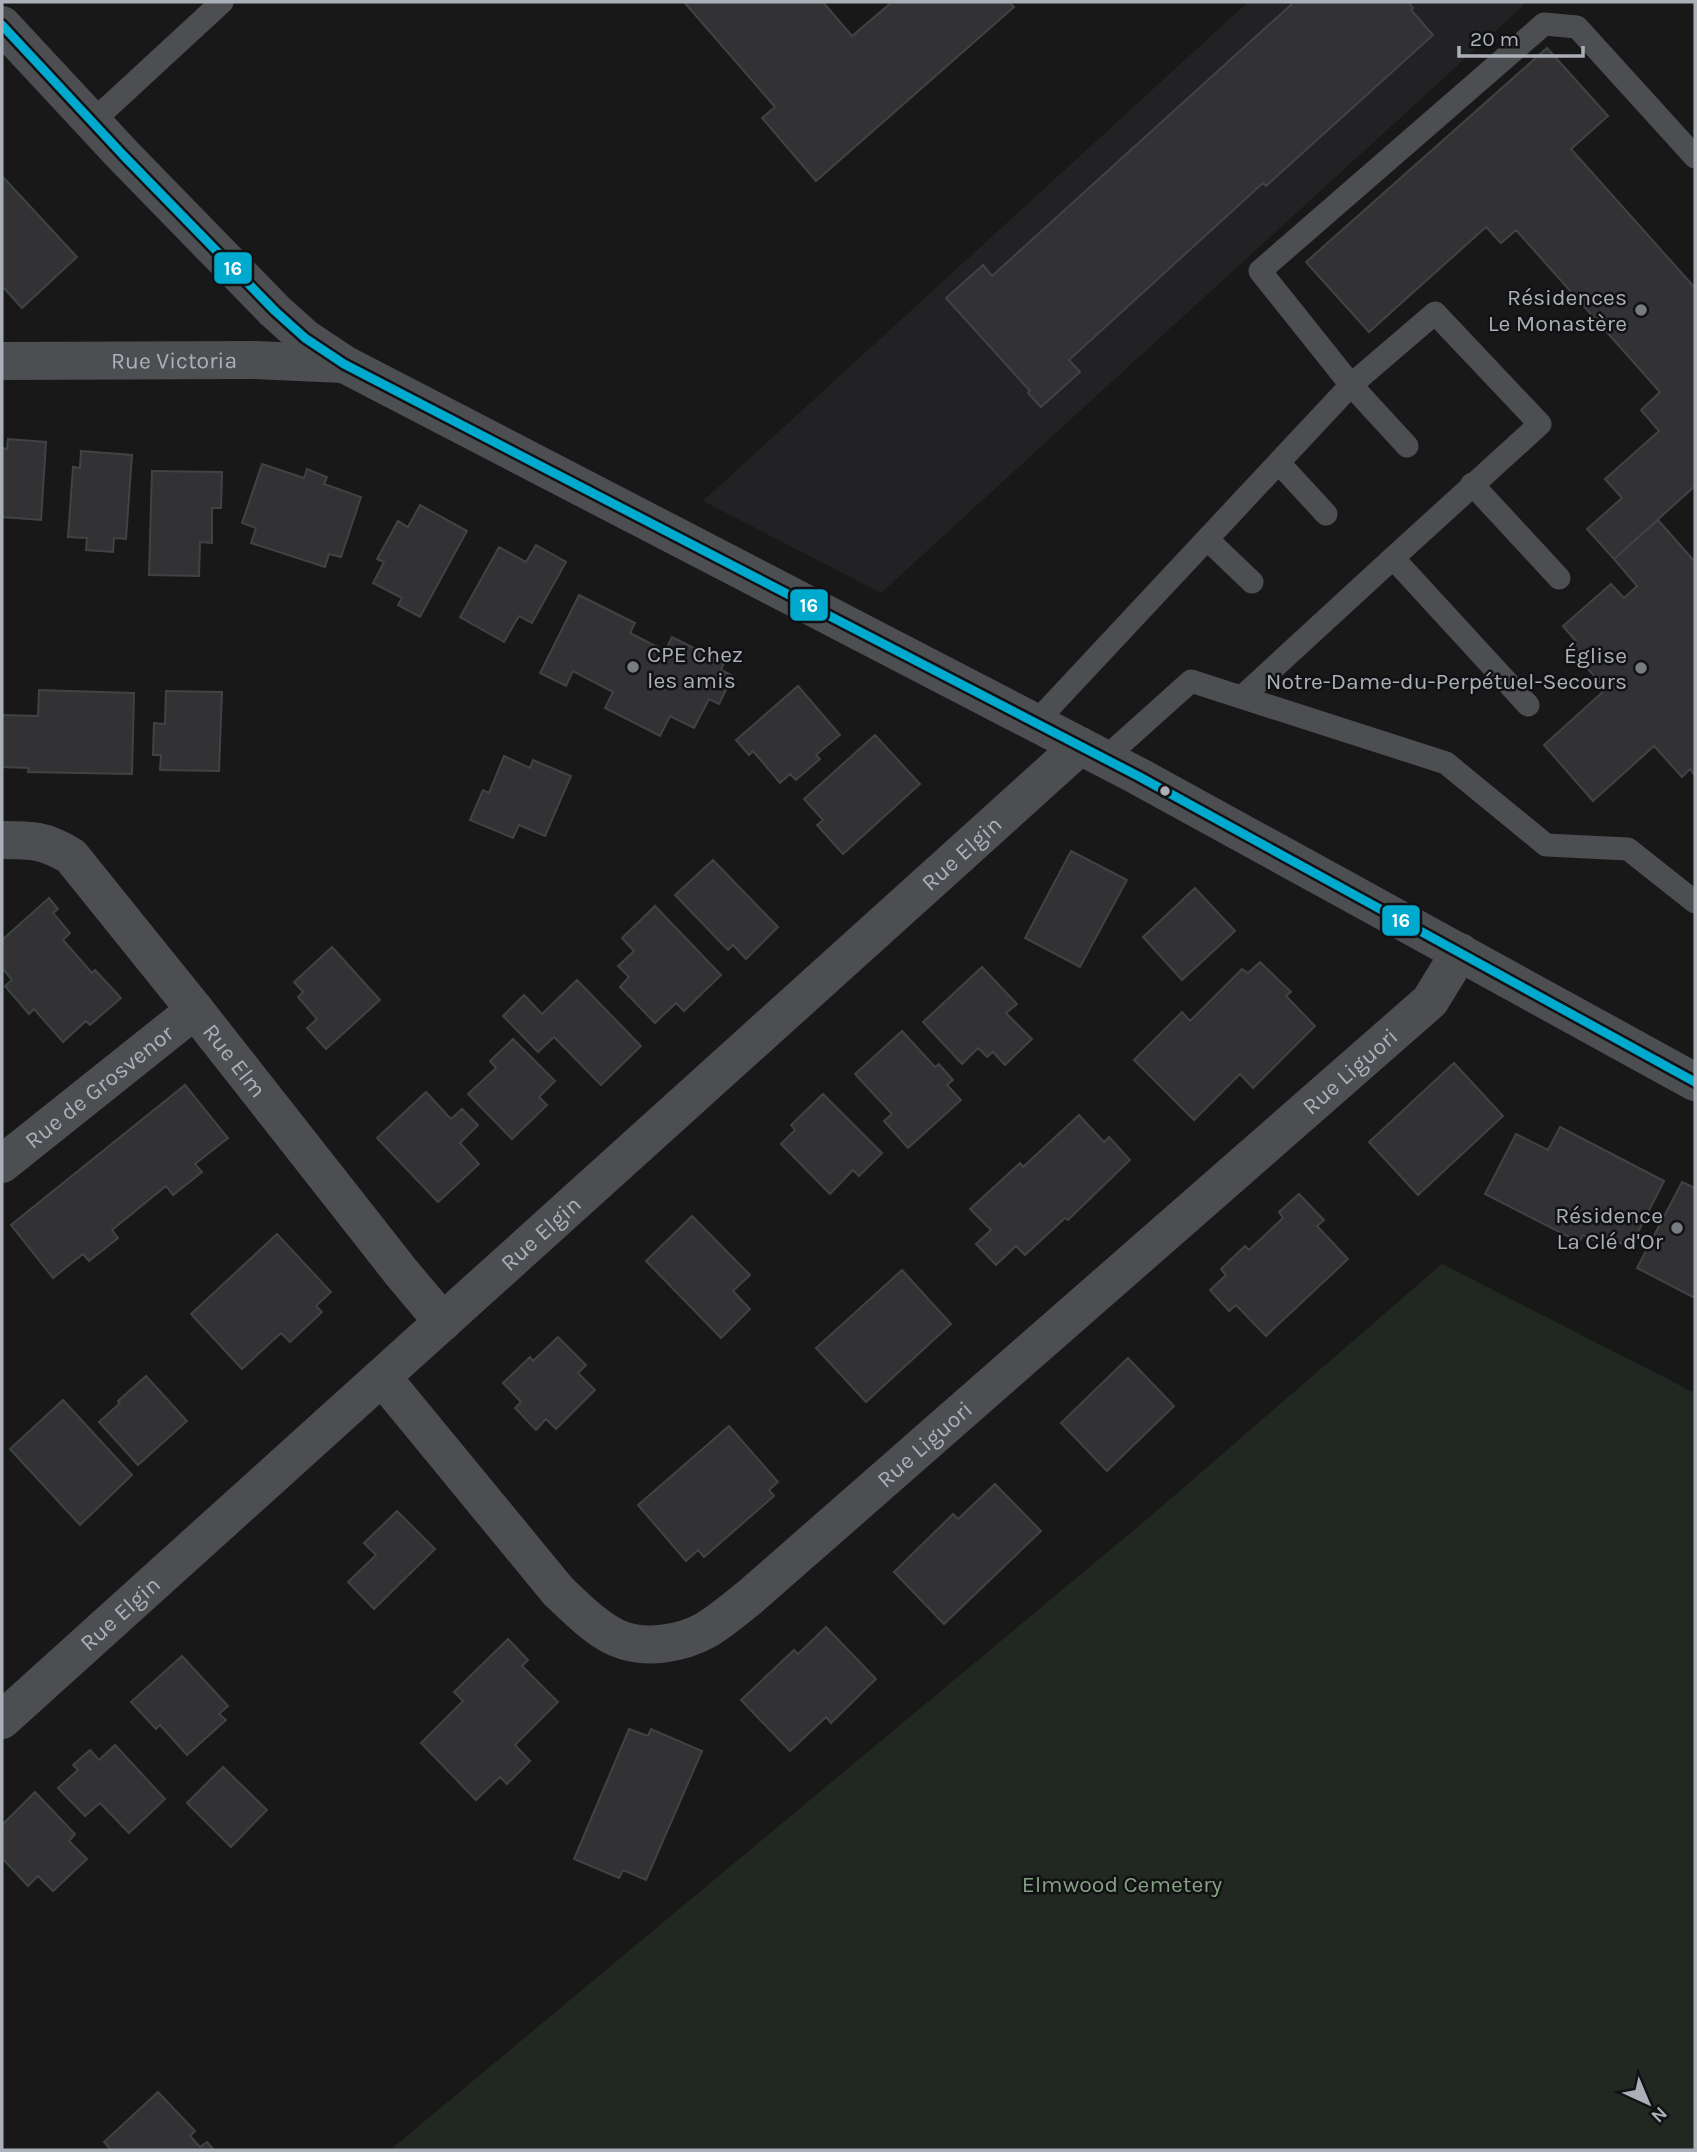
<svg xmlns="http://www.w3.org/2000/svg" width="1697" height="2152" viewBox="0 0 1697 2152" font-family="Karla,sans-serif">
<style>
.built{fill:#222224}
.green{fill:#212721}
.building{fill:#323234;stroke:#414244;stroke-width:2}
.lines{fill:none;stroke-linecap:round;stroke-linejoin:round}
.lane{stroke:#4d4e51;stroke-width:23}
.street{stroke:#4d4e51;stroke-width:38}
.bus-1-casing{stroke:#121214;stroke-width:14}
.bus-1{stroke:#00a9ce;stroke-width:9}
.poi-dot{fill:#787b80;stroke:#121214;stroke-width:2.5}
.bus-dot{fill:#abb0b8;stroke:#121214;stroke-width:2.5}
.labels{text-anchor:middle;stroke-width:5;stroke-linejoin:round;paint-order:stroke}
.poi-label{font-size:23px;fill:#abb0b8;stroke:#121214;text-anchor:end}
.street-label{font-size:23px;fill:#abb0b8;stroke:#121214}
.park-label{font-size:23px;fill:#84a183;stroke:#121214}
.line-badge{stroke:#121214;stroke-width:2.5}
.badge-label{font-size:19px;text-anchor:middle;font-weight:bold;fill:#fff}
</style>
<rect width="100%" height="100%" fill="#181818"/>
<!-- built -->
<path class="built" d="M1248,2H1527L881,593L703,501Z"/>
<!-- green -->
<path class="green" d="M1442,1264L1695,1393V2150H390L1146,1520Z"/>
<!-- building -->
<path class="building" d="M684,2H823L852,36L892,2H1009L1014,7L816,181L762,118L775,107Z
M1294,2H1408L1413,8L1411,10L1433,35L1266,186L1263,183L1069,360L1080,372L1041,407L1028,393L1030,391L946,298L983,265L992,276Z
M1547,48L1608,116L1571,149L1695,288V486L1614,559L1587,529L1622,498L1605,479L1659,431L1641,410L1660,392L1516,230L1501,243L1486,227L1369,332L1306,262Z
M2,176L77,257L22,308L2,286Z
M8,439L46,442L41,520L2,517V448L7,449Z
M81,451L132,455L126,539L114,538L113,552L86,550L87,538L68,537L73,467L80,468Z
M262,464L304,478L307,469L327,477L324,484L361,497L341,557L329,554L325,567L251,543L256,528L242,523Z
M152,471L222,472L221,508H212V543L200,542L199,576L149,575Z
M420,505L467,531L420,617L398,605L402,598L373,583L384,562L377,559L398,521L408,527Z
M1658,520L1695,562V776L1690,769L1682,777L1654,746L1593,801L1544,745L1606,689L1568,647L1575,640L1563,626L1611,584L1624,598L1637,586L1614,559Z
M536,545L566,562L532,623L519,616L504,642L460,617L499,547L526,562Z
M579,595L635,623L630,633L665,651L672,637L724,663L721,670L733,676L719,704L709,699L694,728L670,716L660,736L605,708L613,692L573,671L566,686L540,673Z
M798,686L840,735L816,755L820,759L796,780L790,774L780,783L753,751L749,755L736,740Z
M39,690L134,693L132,774L28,772L29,768L2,767V715L38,716Z
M166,691L222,692L219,771L160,770L161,755H153L154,723L165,724Z
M875,735L920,784L843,854L817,825L823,820L804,799Z
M504,756L530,768L533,760L571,776L545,836L519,825L513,838L470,820L483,790L489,793Z
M1071,851L1127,880L1080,967L1025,938Z
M713,860L778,927L746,959L733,945L728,950L675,895Z
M1195,888L1235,931L1182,980L1143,937Z
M49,898L58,909L53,913L70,933L63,940L92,973L95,970L121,998L90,1025L86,1021L63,1042L34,1009L29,1014L5,986L12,980L2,968V940Z
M655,906L721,975L684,1011L676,1003L655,1023L620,987L629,977L618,966L634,951L622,938Z
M332,947L380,1000L326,1049L307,1028L317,1019L298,997L303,992L294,982Z
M1260,962L1291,992L1286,996L1315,1026L1253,1088L1240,1074L1194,1120L1134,1060L1182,1012L1190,1021L1242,969L1248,973Z
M982,967L1017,1004L1006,1013L1032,1039L1005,1065L993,1052L987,1057L978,1048L962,1064L923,1022Z
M577,980L641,1046L601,1085L554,1037L538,1052L503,1016L524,995L542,1014Z
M902,1031L935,1067L939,1064L953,1080L947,1085L961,1100L908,1148L884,1121L892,1114L855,1074Z
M513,1039L555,1081L539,1097L547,1105L512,1139L468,1094L496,1068L490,1061Z
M1454,1063L1503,1116L1418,1195L1369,1142Z
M185,1085L228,1138L195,1164L202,1172L173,1195L166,1186L112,1230L118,1238L89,1261L83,1254L53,1278L11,1225Z
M426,1092L451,1119L462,1109L478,1125L460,1143L479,1164L438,1202L377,1138Z
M823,1094L882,1153L859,1176L853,1170L830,1194L781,1144L795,1130L791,1125Z
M1079,1115L1104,1142L1109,1137L1130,1160L1068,1220L1065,1218L1025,1255L1016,1246L996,1265L976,1244L991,1230L970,1209L1020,1163L1023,1167Z
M1560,1127L1664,1181L1630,1248L1608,1237L1604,1245L1583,1235L1579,1242L1485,1194L1516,1134L1548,1150Z
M1682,1182L1695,1188V1298L1637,1268Z
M1299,1194L1324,1220L1317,1226L1348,1259L1266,1336L1236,1305L1229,1311L1210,1290L1226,1275L1221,1269L1245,1246L1249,1250L1283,1218L1279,1212Z
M692,1216L750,1275L733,1291L750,1309L721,1338L646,1261Z
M277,1234L331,1292L316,1306L322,1312L290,1342L281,1333L242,1369L191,1314Z
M902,1270L951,1324L866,1402L816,1348Z
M558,1337L586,1365L578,1373L595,1390L556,1429L546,1419L536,1430L515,1408L521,1402L503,1383L530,1357L533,1361Z
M1128,1358L1174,1406L1107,1471L1061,1423Z
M146,1376L187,1421L138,1465L99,1422L120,1403L118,1401Z
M63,1400L132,1475L80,1525L10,1449Z
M729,1426L778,1482L769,1490L774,1496L704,1557L698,1550L686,1561L638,1505Z
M995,1484L1041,1531L944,1624L894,1572L953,1514L958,1519Z
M397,1511L435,1549L374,1609L348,1582L376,1555L364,1543Z
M826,1627L876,1679L831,1723L826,1717L790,1751L741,1700L794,1650L798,1654Z
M508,1639L528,1660L522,1666L558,1702L515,1745L530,1761L507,1784L500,1777L476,1800L421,1743L463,1701L454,1692Z
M182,1656L228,1706L219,1714L226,1720L187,1755L160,1725L156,1729L131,1702Z
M629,1729L648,1736L651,1729L702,1751L646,1880L623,1870L619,1878L574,1859Z
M115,1745L165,1799L129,1833L100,1803L85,1816L58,1788L78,1770L73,1765L90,1750L99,1760Z
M223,1767L267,1810L231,1847L187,1803Z
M35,1792L75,1834L69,1841L87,1859L53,1891L38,1876L28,1886L2,1858V1825Z
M158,2092L195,2131L190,2136L200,2147L207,2142L214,2150H111L104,2142Z"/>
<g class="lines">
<!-- lane -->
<path class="lane" d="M92,122L222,2
M1407,446L1351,385L1260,271L1544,24L1577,27L1695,157
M1279,463L1326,514
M1472,484L1559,578
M1207,539L1252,582
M1242,697L1393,558L1528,705
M1035,723L1351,385L1435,313L1540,424L1393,558
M1104,759L1191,681L1446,763L1546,845L1628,849L1695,902"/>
<!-- street -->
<g class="street">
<path d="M2,25L123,155L275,311L305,338L344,364L1138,776L1695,1082"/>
<path id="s1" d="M2,361L255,360L343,364"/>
<path id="s2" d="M2,840C33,840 44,840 71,856L195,1010L401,1272L443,1322"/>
<path id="s3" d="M2,1164L195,1010"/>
<path id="s4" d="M382,1377L558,1591C576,1608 595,1628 617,1638C644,1650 681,1644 706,1630C721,1621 736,1608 750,1597L1430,1001L1460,952"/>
<path id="s5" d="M2,1720L1080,746"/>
</g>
<defs>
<path id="bus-1" d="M2,25L123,155L275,311L305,338L344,364L1138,776L1695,1082"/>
</defs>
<!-- bus-1 casing -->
<use href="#bus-1" class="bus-1-casing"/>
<!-- bus-1 -->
<use href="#bus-1" class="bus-1"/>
</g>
<!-- markers -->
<g class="poi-dot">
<circle cx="1641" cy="310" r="7"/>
<circle cx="633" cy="667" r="7"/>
<circle cx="1641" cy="668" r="7"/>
<circle cx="1677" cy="1228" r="7"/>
</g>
<circle class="bus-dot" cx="1165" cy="791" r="6"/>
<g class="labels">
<!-- poi labels -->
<g class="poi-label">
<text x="1627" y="305">Résidences<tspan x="1627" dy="26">Le Monastère</tspan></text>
<text x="647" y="662" text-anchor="start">CPE Chez<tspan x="647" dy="26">les amis</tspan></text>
<text x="1627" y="663">Église<tspan x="1627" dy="26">Notre-Dame-du-Perpétuel-Secours</tspan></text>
<text x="1663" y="1223">Résidence<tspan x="1663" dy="26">La Clé d'Or</tspan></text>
</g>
<!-- street labels -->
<g class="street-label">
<text dy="8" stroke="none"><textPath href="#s1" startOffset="172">Rue Victoria</textPath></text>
<text dy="8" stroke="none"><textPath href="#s5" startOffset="1293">Rue Elgin</textPath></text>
<text dy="8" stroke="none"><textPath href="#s2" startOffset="334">Rue Elm</textPath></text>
<text dy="8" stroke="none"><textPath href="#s4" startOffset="1298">Rue Liguori</textPath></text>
<text dy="8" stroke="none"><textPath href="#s3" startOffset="124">Rue de Grosvenor</textPath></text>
<text dy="8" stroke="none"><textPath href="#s5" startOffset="726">Rue Elgin</textPath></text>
<text dy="8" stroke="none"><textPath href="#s4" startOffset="732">Rue Liguori</textPath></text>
<text dy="8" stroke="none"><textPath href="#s5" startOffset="159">Rue Elgin</textPath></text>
</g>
<!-- park labels -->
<g class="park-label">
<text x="1122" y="1892">Elmwood Cemetery</text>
</g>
</g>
<g class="line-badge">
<rect x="213" y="251" width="40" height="34" rx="7" fill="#00a9ce"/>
<rect x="789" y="588" width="40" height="34" rx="7" fill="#00a9ce"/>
<rect x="1381" y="904" width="40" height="33" rx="7" fill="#00a9ce"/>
</g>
<g class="badge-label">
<text x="233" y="275">16</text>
<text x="809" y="612">16</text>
<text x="1401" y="927">16</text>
</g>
<!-- border -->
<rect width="1697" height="2152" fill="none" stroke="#abb0b8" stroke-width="7"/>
<!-- north arrow -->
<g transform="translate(1648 2103) rotate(136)" stroke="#121214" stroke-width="5" paint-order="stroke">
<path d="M0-5L12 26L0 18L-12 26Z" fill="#abb0b8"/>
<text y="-10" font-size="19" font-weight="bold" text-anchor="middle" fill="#abb0b8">N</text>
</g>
<!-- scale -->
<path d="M1459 46v10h124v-10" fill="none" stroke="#abb0b8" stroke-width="3.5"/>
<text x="1470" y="46" font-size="21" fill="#abb0b8" stroke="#121214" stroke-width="5" paint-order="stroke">20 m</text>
</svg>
